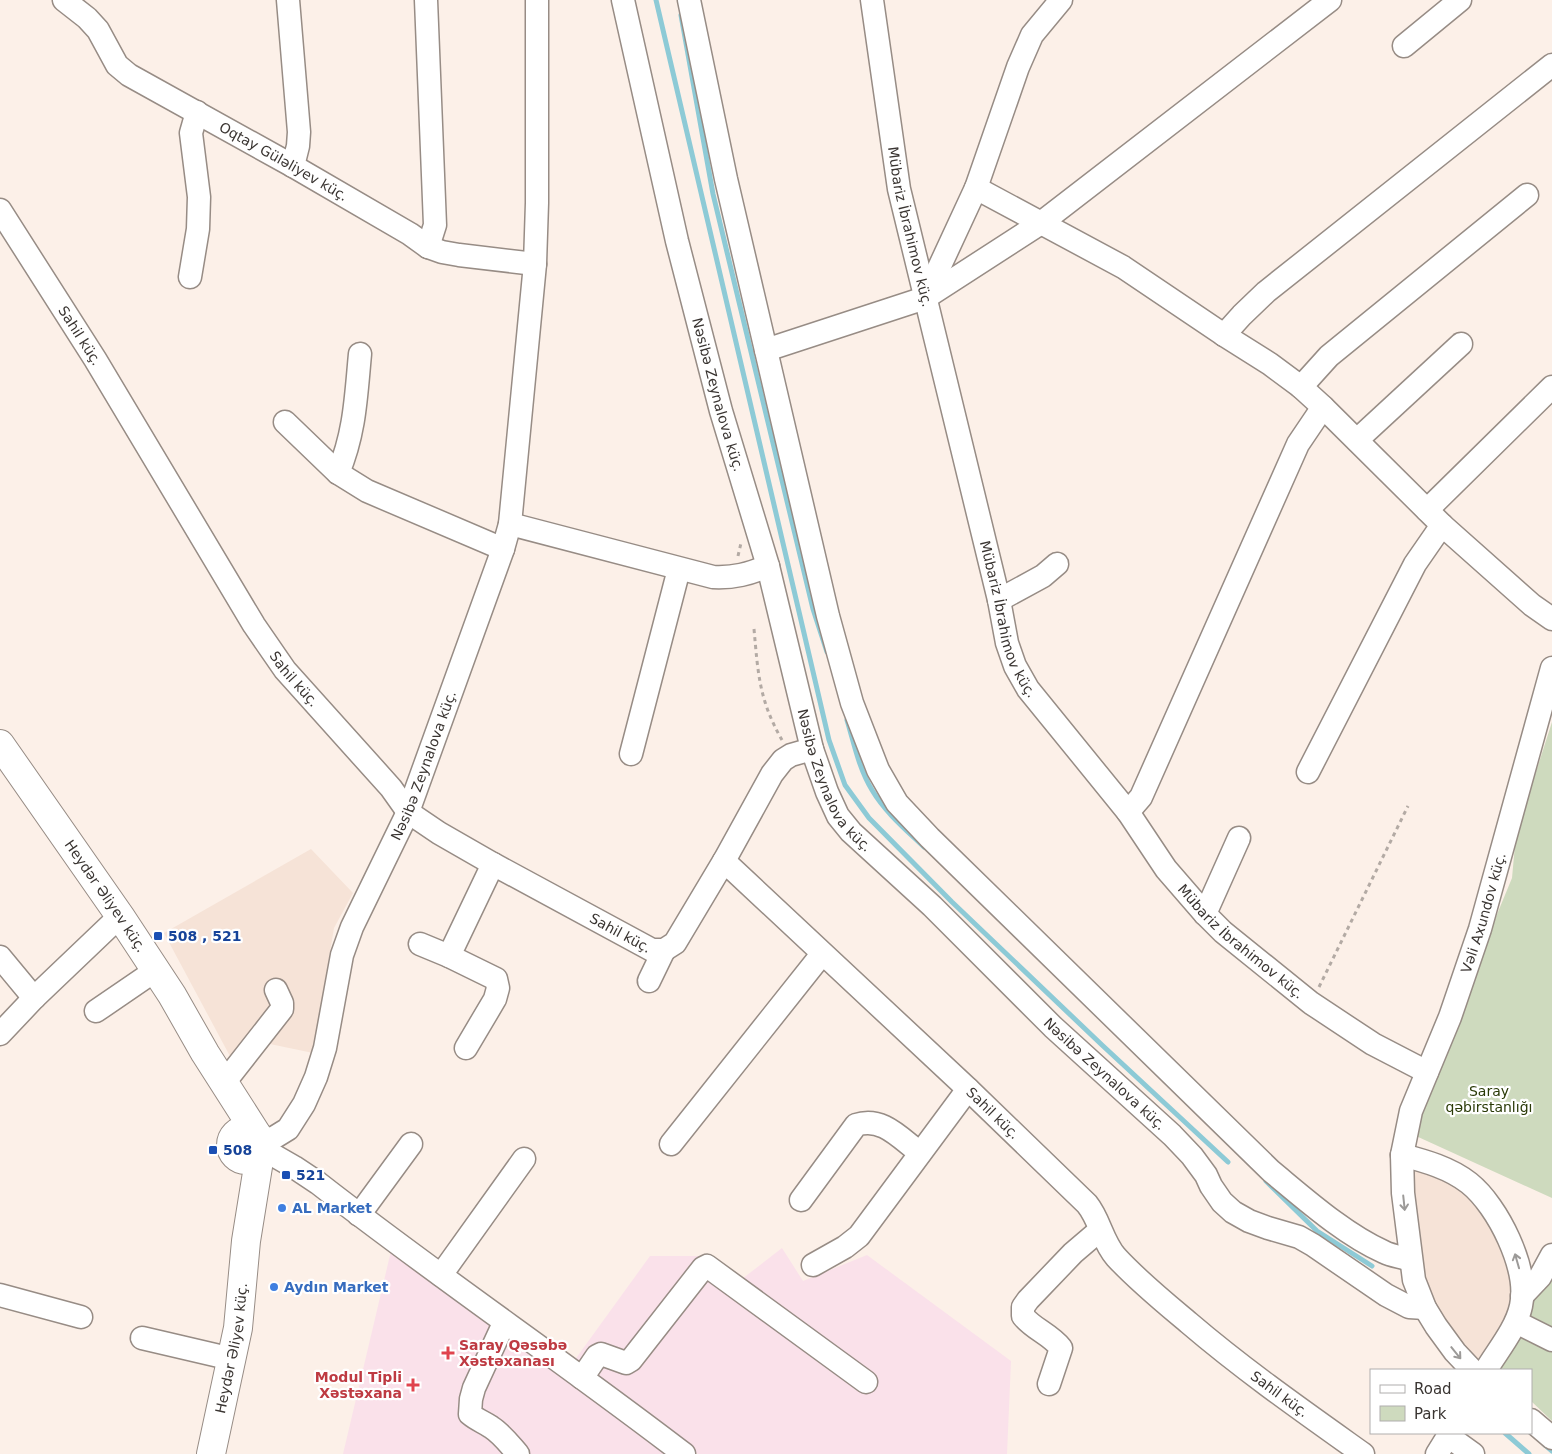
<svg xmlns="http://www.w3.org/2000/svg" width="1552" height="1454" viewBox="0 0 1552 1454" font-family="'DejaVu Sans',sans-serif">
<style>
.built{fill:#f6e3d7}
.medical{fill:#fae1ea}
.green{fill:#cedabe}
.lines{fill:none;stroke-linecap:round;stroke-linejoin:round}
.stream{stroke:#8dcad6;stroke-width:5}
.minor-casing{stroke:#978c85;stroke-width:25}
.major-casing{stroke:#978c85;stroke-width:30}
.path{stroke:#b3aaa4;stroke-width:3;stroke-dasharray:4 4;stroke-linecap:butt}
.minor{stroke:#fff;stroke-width:22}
.major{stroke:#fff;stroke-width:28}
.oneway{stroke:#9c9a98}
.transit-dot{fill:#1a4fb4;stroke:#fff;stroke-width:2}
.shop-dot{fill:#3f7fe0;stroke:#fff;stroke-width:2}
.health-dot{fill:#e0444e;stroke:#fff;stroke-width:2}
.labels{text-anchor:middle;stroke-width:4.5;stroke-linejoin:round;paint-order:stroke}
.street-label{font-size:14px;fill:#3a3532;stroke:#fff}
.transit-label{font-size:14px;font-weight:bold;fill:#164399;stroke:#fff;text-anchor:start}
.park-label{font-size:14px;fill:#2a3a07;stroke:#fff}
.shop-label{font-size:14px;font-weight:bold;fill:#366cbe;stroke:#fff;text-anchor:start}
.health-label{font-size:14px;font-weight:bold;fill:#be3a42;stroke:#fff;text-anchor:start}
</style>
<rect width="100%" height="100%" fill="#fcf0e8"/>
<!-- built -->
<path class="built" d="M311,849L353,893L334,928L313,1053L270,1044L239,1073L164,933Z
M1410,1166L1442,1177L1467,1192L1484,1214L1507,1262L1514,1293L1512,1308L1481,1369L1447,1331L1421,1274Z"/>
<!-- medical -->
<path class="medical" d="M782,1248L803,1281L867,1255L1011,1361L1007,1454H698L574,1361L650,1256H711L742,1279Z
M391,1251L667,1454H343Z"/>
<!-- green -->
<path class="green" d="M1552,722V1198L1416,1136L1415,1113L1512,878L1516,834Z
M1552,1265V1421L1531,1401V1370L1496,1369Z"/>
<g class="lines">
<!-- stream -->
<path class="stream" d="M656,0L829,740L845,785L869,818L952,902L1102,1045L1228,1162
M681,15L713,194L813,609L827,652
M847,720C854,743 859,769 872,790C885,812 905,829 924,847
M1266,1181L1317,1231L1372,1266
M1505,1433L1529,1454
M1544,1444L1552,1451"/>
<defs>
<g id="minor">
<path id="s1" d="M64,0L87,18L98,30L117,65L129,75L293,166L410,234L428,247L442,252L459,255L535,264"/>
<path d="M288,0L299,132L298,146L293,166"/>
<path d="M426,0L435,225L428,247"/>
<path id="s2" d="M623,0L677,241L721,411L768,566L812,749L827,792L838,816L851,832L932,906L1053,1027L1172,1135L1192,1156L1206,1175L1211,1186L1222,1202L1233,1212L1249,1221L1268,1228L1299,1237L1313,1245L1386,1295L1409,1307L1425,1308"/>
<path d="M689,0L726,179L828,616L852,703L878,770L897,803L930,838L1271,1171C1305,1199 1344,1234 1384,1252C1392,1256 1402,1257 1410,1260"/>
<path id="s3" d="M872,0L899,189L999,600L1007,643L1015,666L1028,689L1128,812L1166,869L1205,914L1223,932L1311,1003L1373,1044L1427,1072"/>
<path d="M1404,46L1460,0"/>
<path d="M976,188L1123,267L1224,335L1270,364L1301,387L1323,407L1442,525L1532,605L1552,619"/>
<path id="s4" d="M0,210L95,359L254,625L285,670L391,788L408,812L439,833L493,864L652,950H664L675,943L724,861L968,1089L1087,1204C1100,1220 1102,1241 1116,1257C1138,1281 1164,1302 1189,1323C1244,1370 1304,1412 1363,1454"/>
<path d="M190,277L198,229L199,197L191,133L197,112"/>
<path d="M925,298L976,188L1018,67L1032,35L1061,0"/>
<path d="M1224,335L1242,315L1266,292L1552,65"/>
<path d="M766,350L925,298L1041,223L1330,0"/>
<path d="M1301,387L1329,356L1527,195"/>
<path d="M285,422L338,473L367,491L503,549"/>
<path d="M1357,440L1461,344"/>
<path d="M338,473C355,433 356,396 360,354"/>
<path d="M1427,510L1552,387"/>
<path d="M510,524L713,577C734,578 749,574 768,566"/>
<path d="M999,600L1043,576L1057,564"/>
<path d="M631,754L679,569"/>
<path d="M1308,772L1415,564L1442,525"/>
<path d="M1128,812L1141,797L1298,444L1323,407"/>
<path d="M724,861L772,774L783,760L791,755L812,749"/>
<path d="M1205,914L1239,838"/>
<path d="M420,944L449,956"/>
<path d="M0,957L34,998"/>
<path d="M649,981L664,950"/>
<path d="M96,1011L156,970"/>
<path d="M0,1034L34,998L120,916"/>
<path d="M466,1048L495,999L498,988L496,979L449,956L493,864"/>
<path d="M224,1083L282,1009V1003L276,990"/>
<path id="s5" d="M261,1142L275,1137L288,1129L304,1104L316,1077L325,1048L342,955L352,927L408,812L503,549L510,524L535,264L537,203V0"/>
<path d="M671,1144L822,954"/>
<path d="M261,1148L294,1167L318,1183C437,1276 563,1361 684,1454"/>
<path d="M1402,1155C1425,1161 1450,1168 1469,1183C1498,1206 1529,1269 1521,1306C1516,1329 1498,1350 1486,1370"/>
<path d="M801,1200L856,1125C882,1116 900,1138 920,1153"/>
<path d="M359,1215L411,1144"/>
<path d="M813,1265L845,1247L859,1236L968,1089"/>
<path d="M441,1275L524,1159"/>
<path d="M0,1295L81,1317"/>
<path d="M1522,1296L1540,1277L1552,1255"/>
<path d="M1516,1322L1552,1340"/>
<path d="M504,1323L474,1388L471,1399L470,1414C477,1420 484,1422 491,1427C502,1434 510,1445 518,1454"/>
<path d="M142,1338L232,1359"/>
<path id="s6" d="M1472,1370L1455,1352L1436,1326L1425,1308L1414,1280L1403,1193L1402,1155L1411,1111L1450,1017L1480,929L1552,668"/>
<path d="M582,1378L597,1356L601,1354L626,1363L631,1360L703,1268L707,1266L866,1382"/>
<path d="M1049,1384L1061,1348C1050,1334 1033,1329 1023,1316V1307L1028,1300L1073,1253L1100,1230"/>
<path d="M1531,1420L1552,1438"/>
<path d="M1448,1436L1473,1454"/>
<path d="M1437,1454L1450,1433"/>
</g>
<g id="major">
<path id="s7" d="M0,744L120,916L172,995L205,1053L258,1136"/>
<circle cx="246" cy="1145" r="15"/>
<path id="s8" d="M211,1454L238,1328L246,1241L261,1148"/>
</g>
</defs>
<!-- minor casing -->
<use href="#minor" class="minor-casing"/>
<!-- major casing -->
<use href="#major" class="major-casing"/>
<!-- path -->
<path class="path" d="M738,556L741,543
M754,629C758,673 759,700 782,740
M1319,987L1408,806"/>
<!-- minor -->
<use href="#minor" class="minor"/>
<!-- major -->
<use href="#major" class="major"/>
</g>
<!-- one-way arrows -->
<defs><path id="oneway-shaft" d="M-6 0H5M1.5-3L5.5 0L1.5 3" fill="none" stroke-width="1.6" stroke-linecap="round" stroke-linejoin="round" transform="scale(1.25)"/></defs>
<g class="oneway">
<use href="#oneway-shaft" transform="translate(1404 1203) rotate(84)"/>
<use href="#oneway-shaft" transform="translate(1517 1261) rotate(-106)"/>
<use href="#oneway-shaft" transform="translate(1456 1353) rotate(51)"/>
</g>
<!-- markers -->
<g class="transit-dot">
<rect x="153" y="931" width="10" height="10" rx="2.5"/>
<rect x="208" y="1145" width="10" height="10" rx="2.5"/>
<rect x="281" y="1170" width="10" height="10" rx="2.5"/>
</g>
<g class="shop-dot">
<circle cx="282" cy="1208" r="5"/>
<circle cx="274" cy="1287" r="5"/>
</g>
<g class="health-dot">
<path d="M445.5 1345.5h5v5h5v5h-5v5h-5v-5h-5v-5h5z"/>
<path d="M410.5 1377.5h5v5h5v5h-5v5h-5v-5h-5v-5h5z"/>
</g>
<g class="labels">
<!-- street labels -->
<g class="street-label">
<text dy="5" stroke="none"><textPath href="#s1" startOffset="278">Oqtay Güləliyev küç.</textPath></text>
<text dy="5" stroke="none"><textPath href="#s3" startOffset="230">Mübariz İbrahimov küç.</textPath></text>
<text dy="5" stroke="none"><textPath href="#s4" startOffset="149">Sahil küç.</textPath></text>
<text dy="5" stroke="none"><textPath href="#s2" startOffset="406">Nəsibə Zeynalova küç.</textPath></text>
<text dy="5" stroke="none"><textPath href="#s3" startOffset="635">Mübariz İbrahimov küç.</textPath></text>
<text dy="5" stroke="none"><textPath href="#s4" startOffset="554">Sahil küç.</textPath></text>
<text dy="5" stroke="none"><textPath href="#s5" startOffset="421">Nəsibə Zeynalova küç.</textPath></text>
<text dy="5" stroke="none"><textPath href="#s2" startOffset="811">Nəsibə Zeynalova küç.</textPath></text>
<text dy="5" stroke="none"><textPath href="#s7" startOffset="185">Heydər Əliyev küç.</textPath></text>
<text dy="5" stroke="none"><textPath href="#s6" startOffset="490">Vəli Axundov küç.</textPath></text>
<text dy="5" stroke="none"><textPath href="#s4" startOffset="974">Sahil küç.</textPath></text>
<text dy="5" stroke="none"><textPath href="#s3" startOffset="1040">Mübariz İbrahimov küç.</textPath></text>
<text dy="5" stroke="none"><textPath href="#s2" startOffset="1216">Nəsibə Zeynalova küç.</textPath></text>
<text dy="5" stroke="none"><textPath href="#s4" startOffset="1499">Sahil küç.</textPath></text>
<text dy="5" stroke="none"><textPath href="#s8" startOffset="108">Heydər Əliyev küç.</textPath></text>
<text dy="5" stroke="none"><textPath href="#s4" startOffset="1904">Sahil küç.</textPath></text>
</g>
<!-- transit labels -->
<g class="transit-label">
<text x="168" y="941">508 , 521</text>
<text x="223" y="1155">508</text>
<text x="296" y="1180">521</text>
</g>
<!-- park labels -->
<g class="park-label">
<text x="1489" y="1096">Saray<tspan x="1489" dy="16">qəbirstanlığı</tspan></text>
</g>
<!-- shop labels -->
<g class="shop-label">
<text x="292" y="1213">AL Market</text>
<text x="284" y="1292">Aydın Market</text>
</g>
<!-- health labels -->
<g class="health-label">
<text x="459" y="1350">Saray Qəsəbə<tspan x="459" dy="16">Xəstəxanası</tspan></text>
<text x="402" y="1382" text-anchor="end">Modul Tipli<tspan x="402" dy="16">Xəstəxana</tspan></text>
</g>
</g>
<!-- legend -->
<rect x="1370" y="1369" width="162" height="65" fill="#ffffff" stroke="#b0aead"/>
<rect x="1380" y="1385" width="25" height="8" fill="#ffffff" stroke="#b0aead"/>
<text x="1414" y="1394" font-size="15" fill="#3a3532">Road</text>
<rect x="1380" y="1406" width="25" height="15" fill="#cedabe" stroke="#b0aead"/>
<text x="1414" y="1419" font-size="15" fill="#3a3532">Park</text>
</svg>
